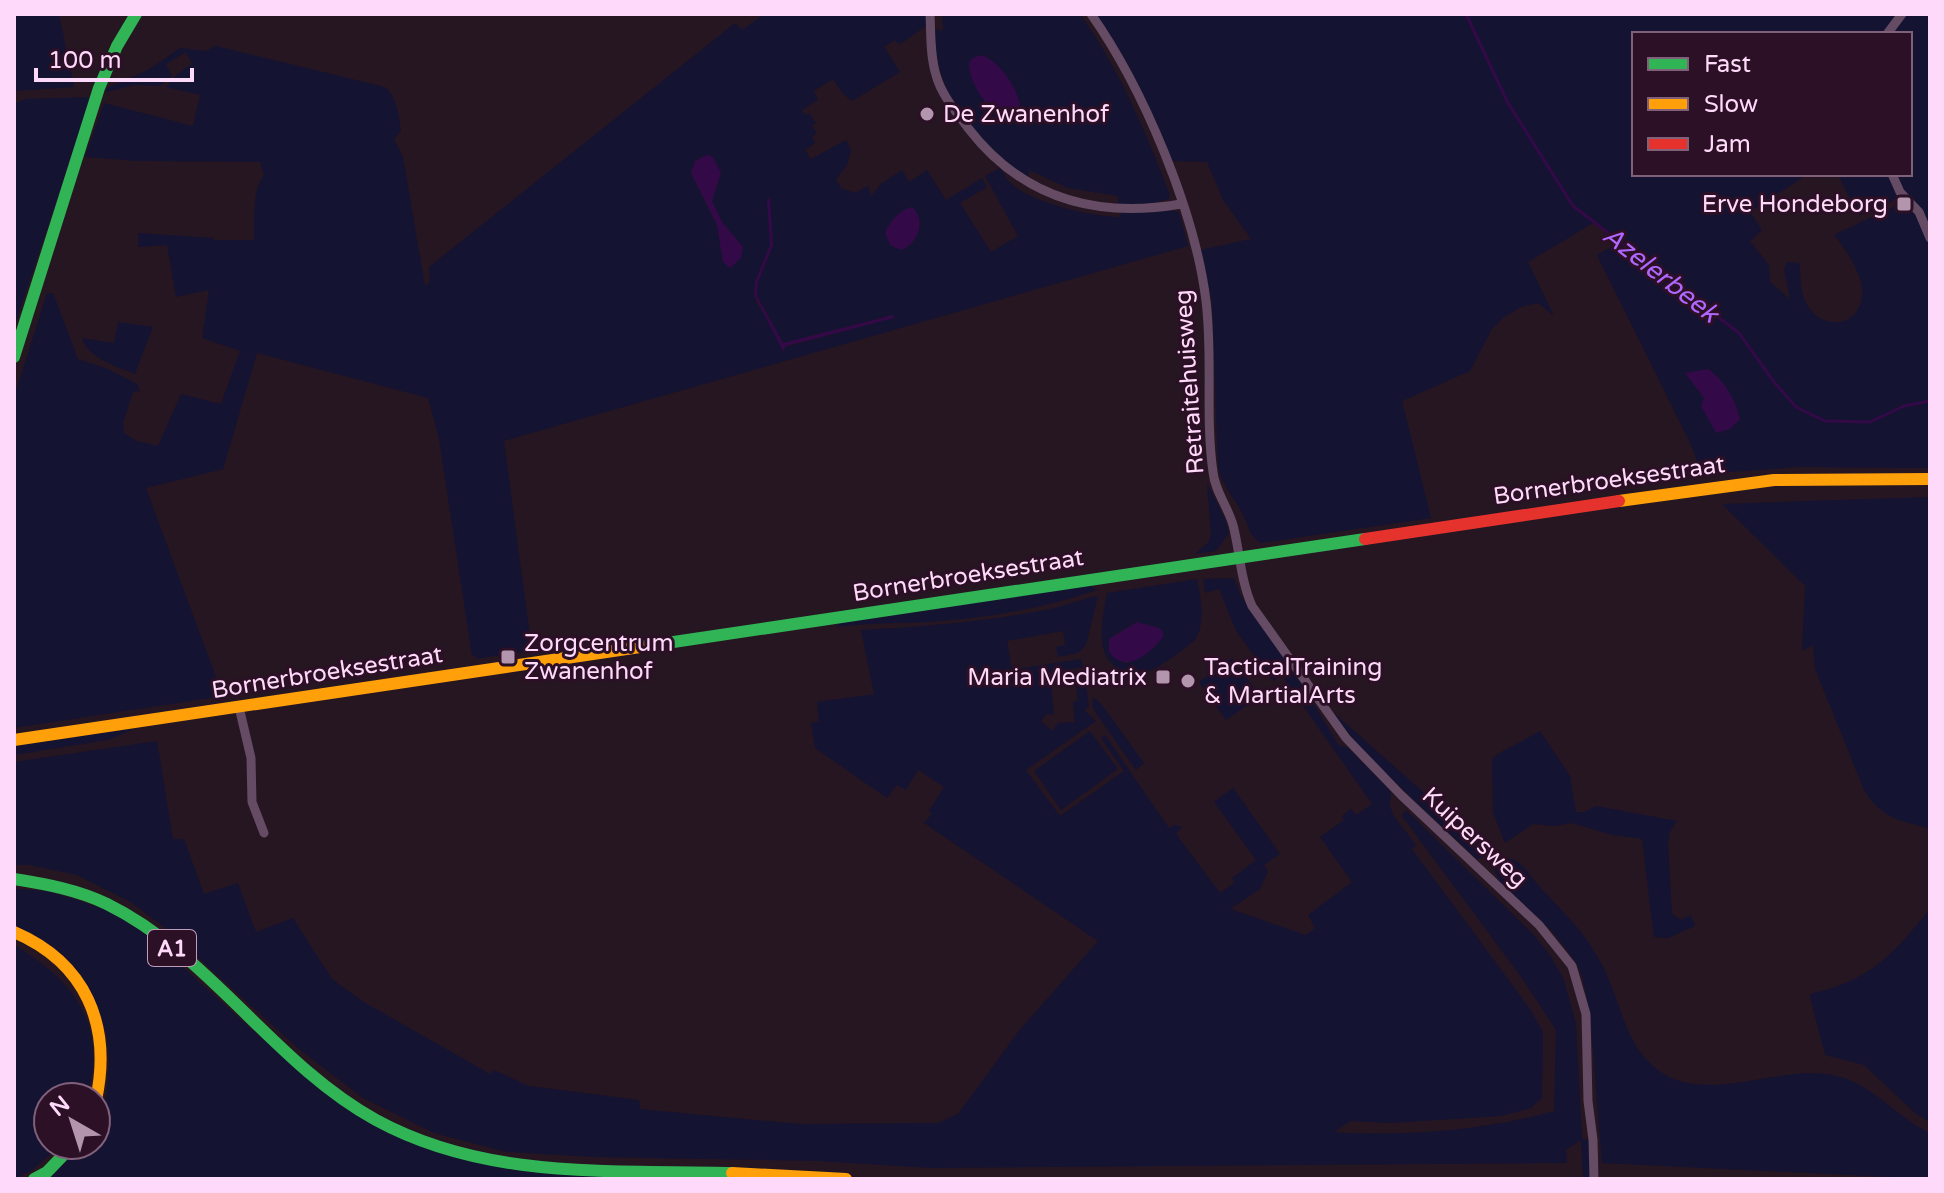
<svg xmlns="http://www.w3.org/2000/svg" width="1944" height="1193" viewBox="0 0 1944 1193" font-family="'Varela Round',sans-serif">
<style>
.green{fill:#151332;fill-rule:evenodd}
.water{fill:#330a47}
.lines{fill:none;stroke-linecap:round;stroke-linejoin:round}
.stream{stroke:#330a47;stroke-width:3}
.street{stroke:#654b63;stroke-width:9}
.fast{stroke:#30b455;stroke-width:12}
.slow{stroke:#ff9f0a;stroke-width:12}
.jam{stroke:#e5322d;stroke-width:12}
.poi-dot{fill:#b395ae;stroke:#2b1026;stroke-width:3}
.labels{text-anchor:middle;stroke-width:6;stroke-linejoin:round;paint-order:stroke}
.shield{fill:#2b1026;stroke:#bf9dba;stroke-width:2}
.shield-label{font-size:22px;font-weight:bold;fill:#ffd9fa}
.poi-label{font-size:24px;fill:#ffd9fa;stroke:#2b1026;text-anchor:start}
.street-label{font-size:24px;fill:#ffd9fa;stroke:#2b1026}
.water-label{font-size:26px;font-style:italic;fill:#b067ff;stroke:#2b1026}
</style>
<rect width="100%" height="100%" fill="#251622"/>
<!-- green -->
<path class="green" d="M14,14H59L74,87L14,91Z
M764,14H927V25L902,43L899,44L895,40L884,47L900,72L852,101L842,93L833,79L814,91L818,100L802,110L805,115L809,113L816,123L812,126L817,134L812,136L815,143L805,150L811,159L846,140L851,150L847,165L836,179L841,188L855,193L868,186L871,196L882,183L902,170L909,182L927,170L946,200L982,178L987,187L960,203L991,252L1018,236L985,176L1000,168C1003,171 1004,175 1007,179C1024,202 1093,217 1120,217L1122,211L1167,210L1179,212L1188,246L504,441L532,651L475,659L477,655L472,656L439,439L428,398L257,353L223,469L146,488L223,696L14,728V397L47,293H53L78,359L108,369L137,384L140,391L133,392L123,423L124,433L137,441L158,446L181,394L221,404L240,351L202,338L209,290L176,297L167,245L138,247V233L213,238L214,240H254C255,221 251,191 264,175L260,162L137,161L85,157L104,103L193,126L200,95L166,87L177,74L192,64L186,52L166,64L172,76L160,86L135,85L106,92L107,88L148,70L180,48L206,51L216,46L385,87C398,98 398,115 401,131L394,139L403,157L425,286L430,281L429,267L735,23L742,30ZM707,155L721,173L712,201L722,222L743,247L723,262L718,228L691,173L695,161ZM770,199L773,245L758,282L757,296L783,343L893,315V318L785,347L756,302L755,282L770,245Z
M942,14H1080C1120,70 1146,132 1170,195L1169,199L1145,205H1118V196L1068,188L1029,170L1028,180C972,131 939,107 933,28L943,31ZM986,56L1002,70L998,114L982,97Z
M1096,14H1896L1884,34H1634V174H1808L1750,212L1762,230L1750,241L1769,265L1770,282L1790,299L1784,269L1787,262L1799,263C1801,276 1800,289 1805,301C1819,333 1864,328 1862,290C1862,274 1844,246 1834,235L1897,205L1908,204L1917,212L1930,247V468L1801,467L1701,474L1692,447L1597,255L1620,242L1595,222L1528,262L1554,316L1538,303L1521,307L1503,318L1492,329L1470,371L1402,401L1431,518L1261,543C1249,536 1249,527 1243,515C1235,498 1223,487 1218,468L1212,301L1200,250L1251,239L1223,200L1207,162L1171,161L1147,104Z
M1907,14H1930V231L1895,174H1910V34H1893Z
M91,97L14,328V104L25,99Z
M1838,174H1889L1897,196L1888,205L1860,215L1856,212Z
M118,322L153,327L135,374C118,367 87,358 82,338L114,343Z
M1207,483L1226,521L1229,533L1216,551L1195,554L1209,542L1211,534Z
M1930,497V829C1898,819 1883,820 1864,790L1815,669L1813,645L1802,651L1805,586L1722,504Z
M1234,578L1241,596L1303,687L1295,695L1282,675L1273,681L1236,631L1219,589L1205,593L1203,579Z
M1197,579C1201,598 1206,622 1195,640C1182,650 1169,661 1154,669C1147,673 1138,673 1130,672C1091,666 1102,620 1107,593ZM1137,622L1159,628L1155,647L1126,664L1109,652L1114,635Z
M1088,584L1097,590C1048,607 993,617 941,621C906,624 871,622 836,627L840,623Z
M1098,596L1086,645L1078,653L1058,657L1056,647L1065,645L1063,631L1007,641L1012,670L1081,659L1083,667L1050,673L1054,715L1047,714L1041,721L1052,731L1058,723L1075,722L1073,702L1078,700L1076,686L1086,684L1089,707L1084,710L1096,721L1026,770L1060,816L1124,771L1101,738L1105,735L1169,828L1175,825L1182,827L1176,834L1220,893L1234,883L1232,878L1256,860L1214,802L1233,788L1280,854L1264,865L1268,871L1260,889L1230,909L1306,935L1315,928L1308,915L1352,882L1320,837L1344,820L1342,816L1351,809L1356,815L1372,804L1299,700L1309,696L1339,746L1347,747L1391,792L1390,806L1393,815L1416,845L1412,849L1530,1009L1543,1032L1542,1098L1531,1108L1501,1116L1390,1123L1351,1121L1334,1132C1403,1137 1487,1130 1554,1111L1556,1030L1524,981L1402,816L1406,810L1533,934L1550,955L1564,980L1576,1024L1582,1139L1589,1140L1590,1179H1583L1581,1140L1566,1150L1567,1163L932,1168L819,1161L593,1157L506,1152L434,1133L363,1098L300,1050L165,928L132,903L77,875L29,865H14V762L157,741L173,839H184L204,894L238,883L256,932L293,918L332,979L362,1001L490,1074L494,1070L529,1086L639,1100L640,1109L661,1111L800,1124L938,1123L958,1114L1018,1032L1098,941L924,823L932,814L929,811L944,787L918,770L906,790L897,785L887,798L815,748L811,723L819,721L817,702L874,694L861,630C922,627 984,622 1045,610C1063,607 1080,599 1098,596Z
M1232,658L1260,696L1226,720L1199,682Z
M1093,697L1102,705L1144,763L1136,770L1095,712L1092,705Z
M1326,706L1492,853L1477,859L1469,852L1366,755Z
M136,728L107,740L14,755V746Z
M1090,731L1118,769L1061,810L1034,771Z
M1540,731L1570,776L1576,812H1584L1596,806L1677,821L1670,832L1668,843L1672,914L1681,920L1691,915L1695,926L1668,938L1654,937L1642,839L1612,835L1572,823L1554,826L1533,824L1505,843L1493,812L1492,760L1496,755Z
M1503,858C1521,857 1528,874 1539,886C1561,910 1585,932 1600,961C1619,994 1622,1037 1651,1064C1698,1110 1774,1064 1832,1075C1870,1081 1896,1117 1930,1133V1179L1602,1163L1590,1014L1582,976L1575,961L1553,932L1500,883L1494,869Z
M14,889L47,891L74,899L103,909L139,928L265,1041L421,1147L679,1179H43L80,1145H96V1120L106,1096L109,1063L106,1032L85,985L14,927Z
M1930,909V1122L1915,1113L1864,1065L1825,1055L1810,997L1811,994C1873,979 1893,954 1930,909Z
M14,945C73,979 109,1026 87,1097H48V1145H61L31,1171L14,1179Z"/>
<!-- water -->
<path class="water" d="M981,55C1002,63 1017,87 1021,109L1016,118L1009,120C988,110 970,87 969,63L973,58Z
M707,155L713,157L721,173L712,201L722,222L743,247L741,258L730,268L723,262L717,225L691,173L695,161Z
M770,198L773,245L758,282L757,296L783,343L893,315L894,318L786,346L783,351L754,295L755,282L770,245L767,200Z
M912,207C927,220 918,244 901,250L890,245L885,233C890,221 899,210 912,207Z
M1708,369C1725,380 1735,399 1740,419L1730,429L1716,433L1701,406L1704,398L1685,373Z
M1137,622L1159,628L1163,632V637C1149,654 1126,675 1109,652V639Z"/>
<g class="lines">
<!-- stream -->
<path class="stream" d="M1466,14L1508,103L1573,206L1739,333L1774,382L1796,407L1825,421L1870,422L1904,406L1930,401
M1928,16H1930"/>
<!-- street -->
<path class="street" d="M930,14C931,34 930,56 936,75C941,94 956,112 968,128C1022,198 1095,219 1181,204
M1091,14C1143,88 1195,211 1206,301C1213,358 1205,416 1213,472C1215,493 1230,509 1234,529C1240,555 1241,581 1252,606L1346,738L1401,795L1539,925L1572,966L1586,1014L1588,1101L1593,1140L1594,1179
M1887,34L1902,14
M1892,174L1900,192L1919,212L1930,238
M239,707L251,758L252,802L264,833"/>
<!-- fast -->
<path class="fast" d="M14,357L99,88L117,46L136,14
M640,647L1365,539
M14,879C46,884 78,890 107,904C211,955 274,1064 376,1120C486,1180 611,1170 732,1173
M34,1179L47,1172L73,1145"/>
<!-- slow -->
<path class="slow" d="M1619,501L1774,480L1930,479
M14,740L640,647
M14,932C86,963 112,1025 96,1100
M732,1173L846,1179"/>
<!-- jam -->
<path class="jam" d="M1365,539L1619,501"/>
</g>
<!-- markers -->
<g class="poi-dot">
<circle cx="927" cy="114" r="8"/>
<rect x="1896" y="196" width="16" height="16" rx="4"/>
<rect x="500" y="649" width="16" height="16" rx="4"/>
<rect x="1155" y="669" width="16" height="16" rx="4"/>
<circle cx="1188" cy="681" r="8"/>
</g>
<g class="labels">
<!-- shield labels -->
<rect class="shield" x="148" y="930" width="48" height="36" rx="6"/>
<g class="shield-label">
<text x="172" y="956">A1</text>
</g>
<!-- poi labels -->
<g class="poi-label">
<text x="943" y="122">De Zwanenhof</text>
<text x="1888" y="212" text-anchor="end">Erve Hondeborg</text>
<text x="524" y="651">Zorgcentrum<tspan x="524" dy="28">Zwanenhof</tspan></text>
<text x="1204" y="675">TacticalTraining<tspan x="1204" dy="28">&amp; MartialArts</tspan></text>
<text x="1147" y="685" text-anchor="end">Maria Mediatrix</text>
</g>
<!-- street labels -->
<g class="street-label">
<text transform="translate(1189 382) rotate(-94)" y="8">Retraitehuisweg</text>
<text transform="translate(1609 480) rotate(-8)" y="8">Bornerbroeksestraat</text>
<text transform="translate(968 575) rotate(-9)" y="8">Bornerbroeksestraat</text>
<text transform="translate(327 672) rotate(-9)" y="8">Bornerbroeksestraat</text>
<text transform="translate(1475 837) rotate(43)" y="8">Kuipersweg</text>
</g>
<!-- water labels -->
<g class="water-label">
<text transform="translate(1661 274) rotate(38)" y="9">Azelerbeek</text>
</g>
</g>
<!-- border -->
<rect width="1944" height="1193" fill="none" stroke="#ffd9fa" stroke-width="32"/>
<!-- legend -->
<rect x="1632" y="32" width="280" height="144" fill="#2b1026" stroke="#80607b" stroke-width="2"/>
<rect x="1648" y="58" width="40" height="12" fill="#30b455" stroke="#80607b" stroke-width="2"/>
<text x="1704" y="72" font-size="24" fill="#ffd9fa">Fast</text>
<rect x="1648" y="98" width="40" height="12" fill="#ff9f0a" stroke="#80607b" stroke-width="2"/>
<text x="1704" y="112" font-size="24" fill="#ffd9fa">Slow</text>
<rect x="1648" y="138" width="40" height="12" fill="#e5322d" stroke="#80607b" stroke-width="2"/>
<text x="1704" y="152" font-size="24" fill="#ffd9fa">Jam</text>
<!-- north arrow -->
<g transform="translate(72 1121) rotate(321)"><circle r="38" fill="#2b1026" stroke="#80607b" stroke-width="2"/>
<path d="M0-6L14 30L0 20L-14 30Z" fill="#b395ae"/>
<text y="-12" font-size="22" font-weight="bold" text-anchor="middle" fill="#ffd9fa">N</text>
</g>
<!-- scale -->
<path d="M36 68v12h156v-12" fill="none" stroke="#ffd9fa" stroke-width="4"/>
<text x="48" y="68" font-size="24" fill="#ffd9fa" stroke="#2b1026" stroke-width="6" paint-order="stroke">100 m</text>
</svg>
